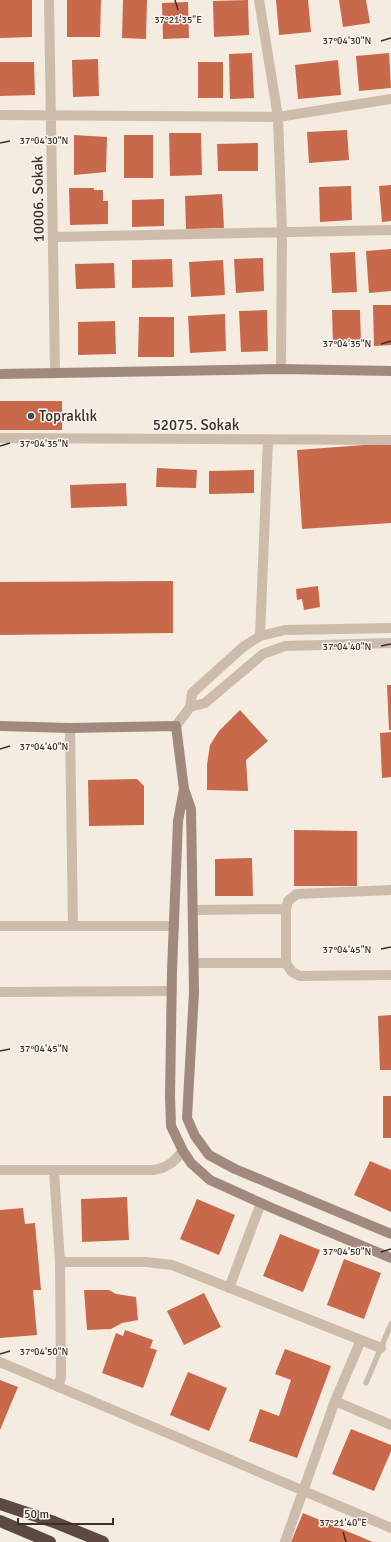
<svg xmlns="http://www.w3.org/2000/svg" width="391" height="1542" viewBox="0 0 391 1542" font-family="Signika,sans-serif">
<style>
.building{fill:#c8694b}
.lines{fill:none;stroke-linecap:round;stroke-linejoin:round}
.lane{stroke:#cdbbac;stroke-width:5.5}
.street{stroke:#cdbbac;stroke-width:10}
.secondary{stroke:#a18a7d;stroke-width:10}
.highway{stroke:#5c4a42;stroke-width:12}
.ticks{fill:none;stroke:#3b302b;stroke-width:1.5}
.poi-dot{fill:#1f5a5e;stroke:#fbf5ee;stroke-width:1.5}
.labels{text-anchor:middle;stroke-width:3;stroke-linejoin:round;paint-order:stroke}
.street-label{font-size:15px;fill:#3b302b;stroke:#fbf5ee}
.poi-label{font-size:15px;fill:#3b302b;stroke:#fbf5ee;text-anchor:start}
.ticks-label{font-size:10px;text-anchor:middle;fill:#3b302b;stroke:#fbf5ee;stroke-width:3;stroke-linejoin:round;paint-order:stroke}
</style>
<rect width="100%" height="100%" fill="#f4ebe1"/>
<!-- building -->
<path class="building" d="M0,0H32V37L0,38Z
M67,0H101L100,37H67Z
M123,0H147L146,39L122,38Z
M248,0L249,35L214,37L213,1Z
M276,0H308L311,32L279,35Z
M339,0H366L370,23L343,27Z
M188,2L189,38L163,39L162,3Z
M252,53L254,98L230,99L229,54Z
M389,53L391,88L359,91L356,56Z
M98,59L99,96L73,97L72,60Z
M338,60L341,95L298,99L295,65Z
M0,62H34L35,95L0,96Z
M198,62H223V98H198Z
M347,130L349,160L309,163L307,132Z
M169,133H201L202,175L170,176Z
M74,135L107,137L106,172L74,175Z
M124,135H153V178H124Z
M258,143V171H218L217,144Z
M391,185V221L382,222L379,186Z
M351,186L352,220L320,222L319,187Z
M69,188H94V190H103V201H108V224L70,225Z
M222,194L224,228L186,229L185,196Z
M164,199V226L132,227V200Z
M391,249V291L369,293L366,251Z
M355,252L357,292L332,293L330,253Z
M263,258L264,291L236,293L234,259Z
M172,259L173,287L132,288V260Z
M223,260L225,295L191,297L189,262Z
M114,263L115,288L76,289L75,264Z
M373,305H391V345L374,346Z
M267,310L268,351L241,352L239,311Z
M332,310H360L361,344L333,345Z
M225,314L226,351L190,353L188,316Z
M139,317H174V357H138Z
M115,321L116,354L78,355V322Z
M0,401H62V430H0Z
M391,443V523L302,529L297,450Z
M157,468L197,470L196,488L156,487Z
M254,470V493L209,494V471Z
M126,483L127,506L71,508L70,485Z
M173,581V633L0,635V582Z
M318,586L320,607L304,610L302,599L297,600L296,589Z
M387,685H391V730H389Z
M240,710L268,741L246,760L248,791L207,790V765L210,745L219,731Z
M391,732V777L382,778L380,733Z
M137,779L144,786V825L89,826L88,780Z
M294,830L357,831V886H294Z
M252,858L253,896H215V859Z
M391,1015V1070H380L378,1016Z
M383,1096H391V1138H383Z
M370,1161L391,1170V1212L354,1195Z
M127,1197L129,1240L82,1242L81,1199Z
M197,1199L235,1215L219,1255L180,1239Z
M23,1208L25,1224L35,1223L41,1290H33L37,1335L0,1338V1210Z
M280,1234L320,1250L303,1292L263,1276Z
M344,1259L381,1273L364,1319L327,1305Z
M84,1290H109L116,1294L136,1297L138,1320L122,1323L111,1329L87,1330Z
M204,1293L221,1327L184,1345L167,1311Z
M125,1330L153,1340L150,1348L157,1350L143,1388L102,1373L116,1333L123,1336Z
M285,1349L331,1366L297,1458L249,1441L260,1409L279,1416L291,1380L275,1374Z
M188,1372L227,1388L209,1431L170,1415Z
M0,1380L18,1387L0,1430Z
M351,1429L391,1445V1451L374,1491L332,1474Z
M303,1513L373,1542H291Z"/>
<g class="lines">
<!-- lane -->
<path class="lane" d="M366,1383L391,1324"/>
<!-- street -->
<path class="street" d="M49,0L55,373
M259,0L278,117L282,232L281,369
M0,115L278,117L391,99
M53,237L391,230
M0,438L391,440
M260,636L268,440
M190,707L205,703L263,654L285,646L391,643
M176,726L190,707L192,693L243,647L260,636L285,630L391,628
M70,728L73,926
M391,890L297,894L288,901L286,909V963L292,972L300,976L391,975
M193,910L286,909
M0,926H174
M194,963H286
M0,992L172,991
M0,1170H153C167,1168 174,1162 183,1151
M54,1171L60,1262L61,1377L58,1387
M60,1262H146L172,1265L381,1348
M229,1288L261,1203
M0,1362L391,1528
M335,1401L391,1425
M285,1542L335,1401L361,1340"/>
<!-- secondary -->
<path class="secondary" d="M0,374L281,369L391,371
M0,726L70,728L176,726L184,789L178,821L172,971L170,1096L171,1126L183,1151L191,1163L210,1180L272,1208L391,1258
M184,789L191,809L194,992L187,1118L195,1136L209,1155L235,1169L391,1234"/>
<!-- highway -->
<path class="highway" d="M0,1504L54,1522L103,1542
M0,1521L50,1542"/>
</g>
<!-- ticks -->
<path class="ticks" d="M175,0L178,10M381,41L391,38M0,143L10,141M381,344L391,341M0,446L10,443M381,646L391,644M0,749L10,746M381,949L391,947M0,1051L10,1049M381,1252L391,1249M0,1354L10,1351M343,1532L346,1542"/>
<!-- markers -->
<circle class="poi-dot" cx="31" cy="416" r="4"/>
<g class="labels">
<!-- street labels -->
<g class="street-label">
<text transform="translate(38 199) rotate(-91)" y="5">10006. Sokak</text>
<text x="196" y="430">52075. Sokak</text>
</g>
<!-- poi labels -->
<g class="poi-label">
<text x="39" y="421">Topraklık</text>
</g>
</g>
<g class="ticks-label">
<text x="178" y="23">37°21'35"E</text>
<text x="347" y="44">37°04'30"N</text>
<text x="44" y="144">37°04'30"N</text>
<text x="347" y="347">37°04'35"N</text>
<text x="44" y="447">37°04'35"N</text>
<text x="347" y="650">37°04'40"N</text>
<text x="44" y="750">37°04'40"N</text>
<text x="347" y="953">37°04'45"N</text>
<text x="44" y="1052">37°04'45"N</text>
<text x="347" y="1255">37°04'50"N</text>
<text x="44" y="1355">37°04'50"N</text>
<text x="343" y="1526">37°21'40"E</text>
</g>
<!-- scale -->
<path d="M18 1518v6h95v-6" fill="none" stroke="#3b302b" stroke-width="2"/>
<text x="24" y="1518" font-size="12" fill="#3b302b" stroke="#fbf5ee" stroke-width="3" paint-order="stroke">50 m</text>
</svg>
